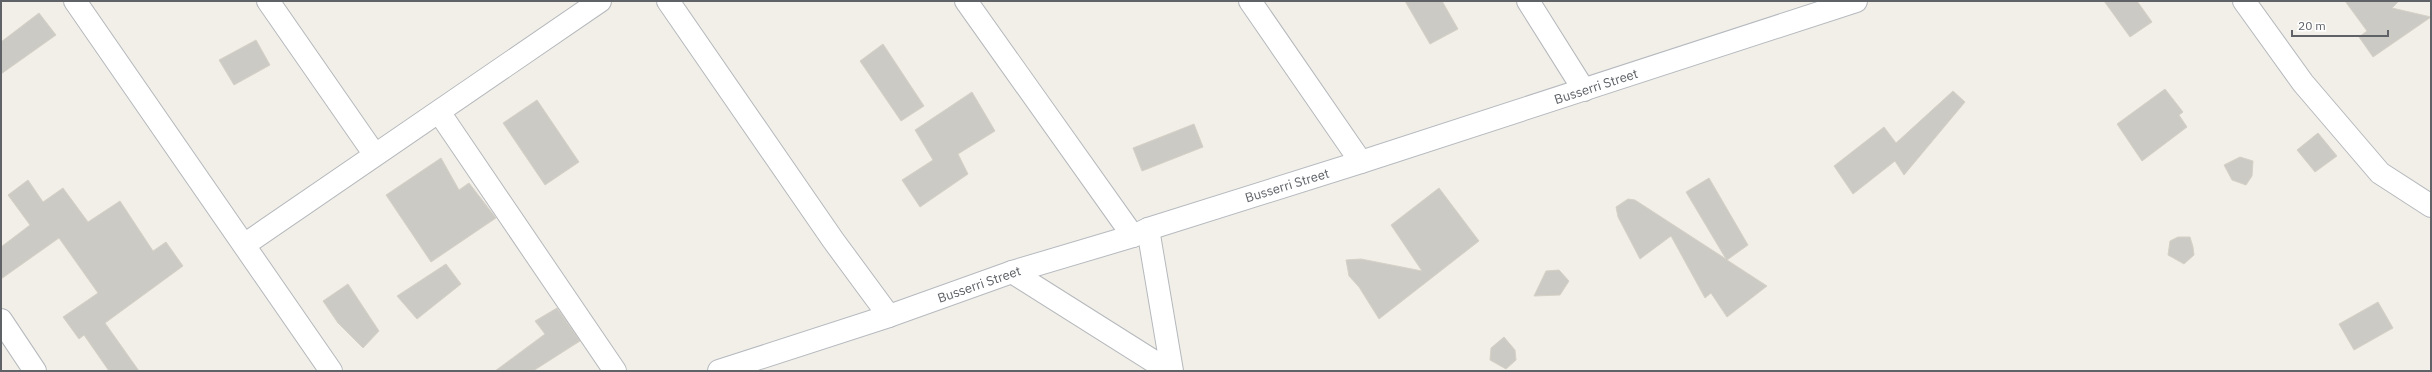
<svg xmlns="http://www.w3.org/2000/svg" width="2432" height="372" viewBox="0 0 2432 372" font-family="'IBM Plex Sans',sans-serif">
<style>
.building{fill:#cccac5;stroke:#d6d1c6}
.lines{fill:none;stroke-linecap:round;stroke-linejoin:round}
.street-casing{stroke:#b5b8bc;stroke-width:24}
.secondary-casing{stroke:#b6babf;stroke-width:24}
.street{stroke:#fff;stroke-width:22}
.secondary{stroke:#fff;stroke-width:22}
.labels{text-anchor:middle;stroke-width:4;stroke-linejoin:round;paint-order:stroke}
.street-label{font-size:13px;fill:#5f6368;stroke:#fff}
</style>
<rect width="100%" height="100%" fill="#f1efe8"/>
<!-- building -->
<path class="building" d="M1405,1H1442L1458,29L1430,44Z
M2104,1H2137L2152,22L2130,37Z
M2345,1H2399L2392,8L2431,17L2373,57L2359,37L2367,31Z
M39,13L56,35L1,74V42Z
M256,40L270,65L234,85L219,60Z
M883,44L924,106L901,121L860,61Z
M2165,89L2183,112L2179,115L2187,127L2142,161L2117,124Z
M1953,91L1965,102L1904,175L1895,161L1853,194L1834,166L1884,127L1896,143Z
M972,92L995,131L958,154L968,174L920,207L902,180L933,160L915,130Z
M537,100L579,162L545,185L503,123Z
M1194,124L1203,147L1142,171L1133,148Z
M2318,133L2337,156L2315,172L2297,150Z
M2240,157L2253,161L2252,176L2246,185L2232,180L2224,165Z
M441,158L459,190L469,183L496,218L431,262L386,195Z
M1709,178L1748,245L1727,260L1767,286L1727,317L1711,293L1705,298L1671,236L1640,259L1618,217L1616,207L1628,199L1635,200L1726,259L1686,192Z
M28,180L43,202L63,188L88,222L120,201L153,251L166,242L183,266L105,323L139,371H109L84,335L79,339L63,317L98,293L59,238L1,279V247L30,225L8,195Z
M1439,188L1479,241L1379,319L1359,287L1349,276L1346,260L1361,259L1422,271L1391,225Z
M2178,237H2190L2193,247L2194,255L2184,264L2168,255L2170,241Z
M446,264L461,284L417,319L397,296Z
M1559,270L1569,281L1560,295L1534,296L1546,271Z
M348,284L379,331L363,348L338,323L323,301Z
M2378,302L2393,328L2354,350L2339,324Z
M557,308L580,341L533,371H495L545,334L535,321Z
M1504,337L1515,350L1516,360L1506,369L1490,360L1491,348Z"/>
<g class="lines">
<defs>
<path id="street" d="M75,1L331,371
M268,1L375,155
M668,1L833,240L889,316
M966,1L1133,236
M1250,1L1361,162
M1528,1L1584,90
M2244,1L2303,83L2380,173L2431,206
M439,112L615,371
M1148,229L1172,371
M244,245L600,1
M1012,272L1169,371
M1,320L35,371"/>
<path id="secondary" d="M719,371L889,316L1012,272L1133,236L1148,229L1361,162L1856,1"/>
</defs>
<!-- street casing -->
<use href="#street" class="street-casing"/>
<!-- secondary casing -->
<use href="#secondary" class="secondary-casing"/>
<!-- street -->
<use href="#street" class="street"/>
<!-- secondary -->
<use href="#secondary" class="secondary"/>
</g>
<g class="labels">
<!-- street labels -->
<g class="street-label">
<text transform="translate(1596 86) rotate(-18)" y="5">Busserri Street</text>
<text transform="translate(1287 185) rotate(-17)" y="5">Busserri Street</text>
<text transform="translate(979 284) rotate(-19)" y="5">Busserri Street</text>
</g>
</g>
<!-- border -->
<rect width="2432" height="372" fill="none" stroke="#5f6368" stroke-width="4"/>
<!-- scale -->
<path d="M2292 30v6h96v-6" fill="none" stroke="#5f6368" stroke-width="2"/>
<text x="2298" y="30" font-size="12" fill="#5f6368" stroke="#ffffff" stroke-width="3" paint-order="stroke">20 m</text>
</svg>
